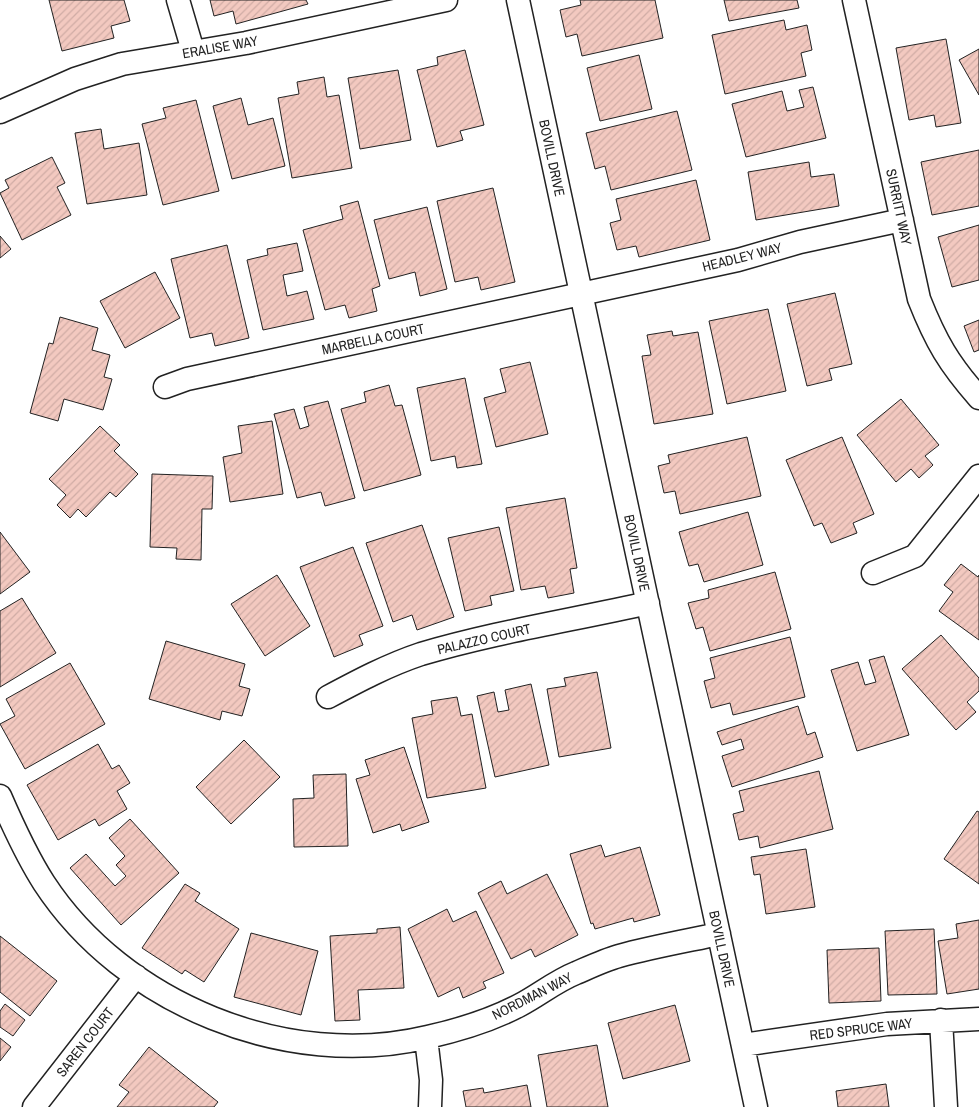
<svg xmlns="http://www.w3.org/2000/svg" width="979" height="1107" viewBox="0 0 979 1107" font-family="'Archivo Narrow',sans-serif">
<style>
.building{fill:url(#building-hatch);stroke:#222}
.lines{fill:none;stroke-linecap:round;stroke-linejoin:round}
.street-casing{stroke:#222;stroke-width:25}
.street{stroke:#fff;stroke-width:22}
.labels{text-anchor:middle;stroke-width:4;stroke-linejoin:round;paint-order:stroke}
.street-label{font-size:14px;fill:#222;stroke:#fff}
</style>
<defs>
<pattern id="building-hatch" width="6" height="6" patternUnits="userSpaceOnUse" patternTransform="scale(1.25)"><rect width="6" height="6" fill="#f3c9c0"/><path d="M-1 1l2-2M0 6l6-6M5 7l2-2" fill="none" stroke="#d0aca5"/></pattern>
</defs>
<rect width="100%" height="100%" fill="#fff"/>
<!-- building -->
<path class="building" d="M49,0H124L130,21L111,26L114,38L62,51Z
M210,0H306L308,4L236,24L233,11L214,16Z
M580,0H655L663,38L582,56L577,34L566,37L560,10L581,5Z
M724,0H797L799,8L729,21Z
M784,20L786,30L807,25L812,50L801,53L806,76L725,94L712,35Z
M946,39L961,123L936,127L934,115L909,120L896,48Z
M979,49V95L959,60Z
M465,50L484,125L460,131L463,140L437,147L417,70L438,65L437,57Z
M639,55L652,109L600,121L587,68Z
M398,70L411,140L360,149L348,78Z
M324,77L327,97L339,95L352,168L292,178L278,98L299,94L297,82Z
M813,87L826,138L746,157L732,104L782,91L787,111L804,107L799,90Z
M241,98L248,125L273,118L285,166L232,179L213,106Z
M196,100L219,191L163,205L142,124L166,118L163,108Z
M677,111L692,170L611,190L605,166L595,169L586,133Z
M101,129L104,149L139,143L147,195L87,204L75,133Z
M979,150V206L932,215L921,162Z
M52,157L65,183L57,187L71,215L22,240L0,193L9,188L5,180Z
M809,162L811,177L834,174L839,206L756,220L748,172Z
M696,180L710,240L639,257L636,246L617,250L610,223L621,220L616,199Z
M493,188L515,282L481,290L478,277L455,282L437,201Z
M358,201L380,286L372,289L377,311L349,318L345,305L325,310L303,230L343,219L340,206Z
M427,207L447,289L420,296L415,272L389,279L374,220Z
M979,225V280L952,287L938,237Z
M0,236L11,249L0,258Z
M297,243L303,271L283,275L287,296L307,291L314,319L263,330L247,260L268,255L267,249Z
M227,245L249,338L215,346L212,333L190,338L171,259Z
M155,272L180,318L125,348L100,301Z
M835,293L852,364L829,369L832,380L807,386L787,304Z
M768,309L786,391L727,404L709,321Z
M60,317L98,328L92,350L110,355L104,377L112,379L103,410L64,399L58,421L30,413L49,343L53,344Z
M979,320V350L974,352L964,326Z
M672,331L673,336L698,332L713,414L654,424L642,356L651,355L647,335Z
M530,362L548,434L496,447L484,398L506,392L500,369Z
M465,378L482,464L457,468L455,456L431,461L417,388Z
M389,385L395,406L402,405L421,475L364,491L341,409L366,402L364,392Z
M901,399L939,445L925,456L933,465L919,478L911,469L896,482L857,435Z
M328,401L355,498L325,506L321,492L297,498L274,414L294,409L300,429L309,426L304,407Z
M272,421L283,494L230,502L223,457L242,453L238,426Z
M100,426L120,445L114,451L138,474L116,497L110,492L86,517L78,509L70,518L57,505L66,495L49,479Z
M747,437L761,496L680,514L675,491L664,493L658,466L670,463L668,455Z
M842,437L874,514L853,523L857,533L831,543L822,523L814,526L786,460Z
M152,474L213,476L212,509H202L201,560L176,559L177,548L150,547Z
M565,498L577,568L570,569L574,593L548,598L545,586L521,590L506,508Z
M748,512L763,565L704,582L698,564L689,566L679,532Z
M422,525L454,617L417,630L412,615L393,622L366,543Z
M499,527L514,591L490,596L492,605L465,611L448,538Z
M0,532L30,572L0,594Z
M353,547L383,626L359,635L363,645L334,657L300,567Z
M961,564L978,577L979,575V640L939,611L953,592L944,585Z
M775,572L791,629L710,651L703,627L696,629L688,603L709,598L708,590Z
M277,575L310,626L265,656L231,604Z
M22,598L56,653L0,687V611Z
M941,635L979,678V691L967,702L976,712L956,730L902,669Z
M790,637L805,697L733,715L730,703L711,708L704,681L715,678L710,658Z
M166,641L245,664L239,686L250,689L242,716L222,711L220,720L149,699Z
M884,656L909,735L857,751L831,670L858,662L865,685L876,682L869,660Z
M70,663L105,724L25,769L0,724L15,716L6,699Z
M597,672L611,748L559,757L547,689L566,686L564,678Z
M531,684L549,765L495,777L477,696L494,692L498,712L509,710L505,690Z
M457,697L461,716L472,714L486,788L427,798L412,718L433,714L431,701Z
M798,706L807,735L815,732L823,757L732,787L722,756L744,749L741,739L722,745L717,732Z
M244,740L280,777L231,824L196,787Z
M98,744L112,769L119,765L130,783L117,791L127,809L99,826L95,819L58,840L27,785Z
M404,747L429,822L402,831L400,824L373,833L356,779L370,775L365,760Z
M819,771L833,829L760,848L758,836L739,840L733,814L744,811L739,791Z
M346,774L348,846L294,847L293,799L314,798L313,775Z
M977,811L979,812V884L944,859Z
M130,819L179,873L121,925L70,868L86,854L115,886L126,876L116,865L125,856L109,838Z
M601,845L605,857L640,847L660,915L634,922L633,918L595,929L593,923L591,924L570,854Z
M806,849L815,907L766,914L760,874L754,875L751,857Z
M547,874L578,935L535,957L531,949L511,959L478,893L501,881L507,894Z
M185,884L200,893L195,901L239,929L204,982L185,970L182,974L142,948Z
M447,909L453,922L476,911L504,973L483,982L486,988L463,998L459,987L438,997L408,929Z
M979,920V989L947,994L938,941L958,938L956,924Z
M400,927L404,988L358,990L360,1020L335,1021L330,936L377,933V929Z
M934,929L937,994L888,995L885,931Z
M251,933L318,951L301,1015L234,997Z
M0,936L57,981L30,1016L0,992Z
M879,948L881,1001L829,1003L827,950Z
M5,1004L25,1020L13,1036L0,1027V1011Z
M675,1005L690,1061L623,1079L608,1023Z
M0,1038L11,1047L0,1061Z
M597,1045L608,1107H547L538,1055Z
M149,1047L218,1102L214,1107H117L129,1092L119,1085Z
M886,1084L889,1107H838L836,1091Z
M527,1085L531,1107H466L463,1091L483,1088L484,1093Z"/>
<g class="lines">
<defs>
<path id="street" d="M178,0L193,51
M518,0L756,1107
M854,0L919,299C936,342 949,364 979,398
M0,112L75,79L122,64L246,43L446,0
M165,387L187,379L738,260L800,242L902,220
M873,573L915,556L979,476
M328,697C358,681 388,665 421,654C495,632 573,620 648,603
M0,796C13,826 26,855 44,883C123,1004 287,1071 428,1037C459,1030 492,1020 520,1005C539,995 556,981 576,973C590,967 605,960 619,956C652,947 686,941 719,934
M941,1020L946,1107
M426,1038L431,1080L430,1107
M743,1045L887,1024L979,1019
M34,1107L136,976"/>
</defs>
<!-- street casing -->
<use href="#street" class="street-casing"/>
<!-- street -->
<use href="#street" class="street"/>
</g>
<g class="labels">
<!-- street labels -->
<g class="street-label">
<text transform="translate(220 47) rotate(-10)" y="5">ERALISE WAY</text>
<text transform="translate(552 158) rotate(78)" y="5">BOVILL DRIVE</text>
<text transform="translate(899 207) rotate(78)" y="5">SURRITT WAY</text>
<text transform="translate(742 257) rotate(-14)" y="5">HEADLEY WAY</text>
<text transform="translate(373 339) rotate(-12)" y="5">MARBELLA COURT</text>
<text transform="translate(637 553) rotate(78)" y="5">BOVILL DRIVE</text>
<text transform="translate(484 639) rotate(-13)" y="5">PALAZZO COURT</text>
<text transform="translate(722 949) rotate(78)" y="5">BOVILL DRIVE</text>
<text transform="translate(532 996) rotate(-27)" y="5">NORDMAN WAY</text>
<text transform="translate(861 1029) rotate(-7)" y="5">RED SPRUCE WAY</text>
<text transform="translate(85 1042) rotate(-52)" y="5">SAREN COURT</text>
</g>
</g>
</svg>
